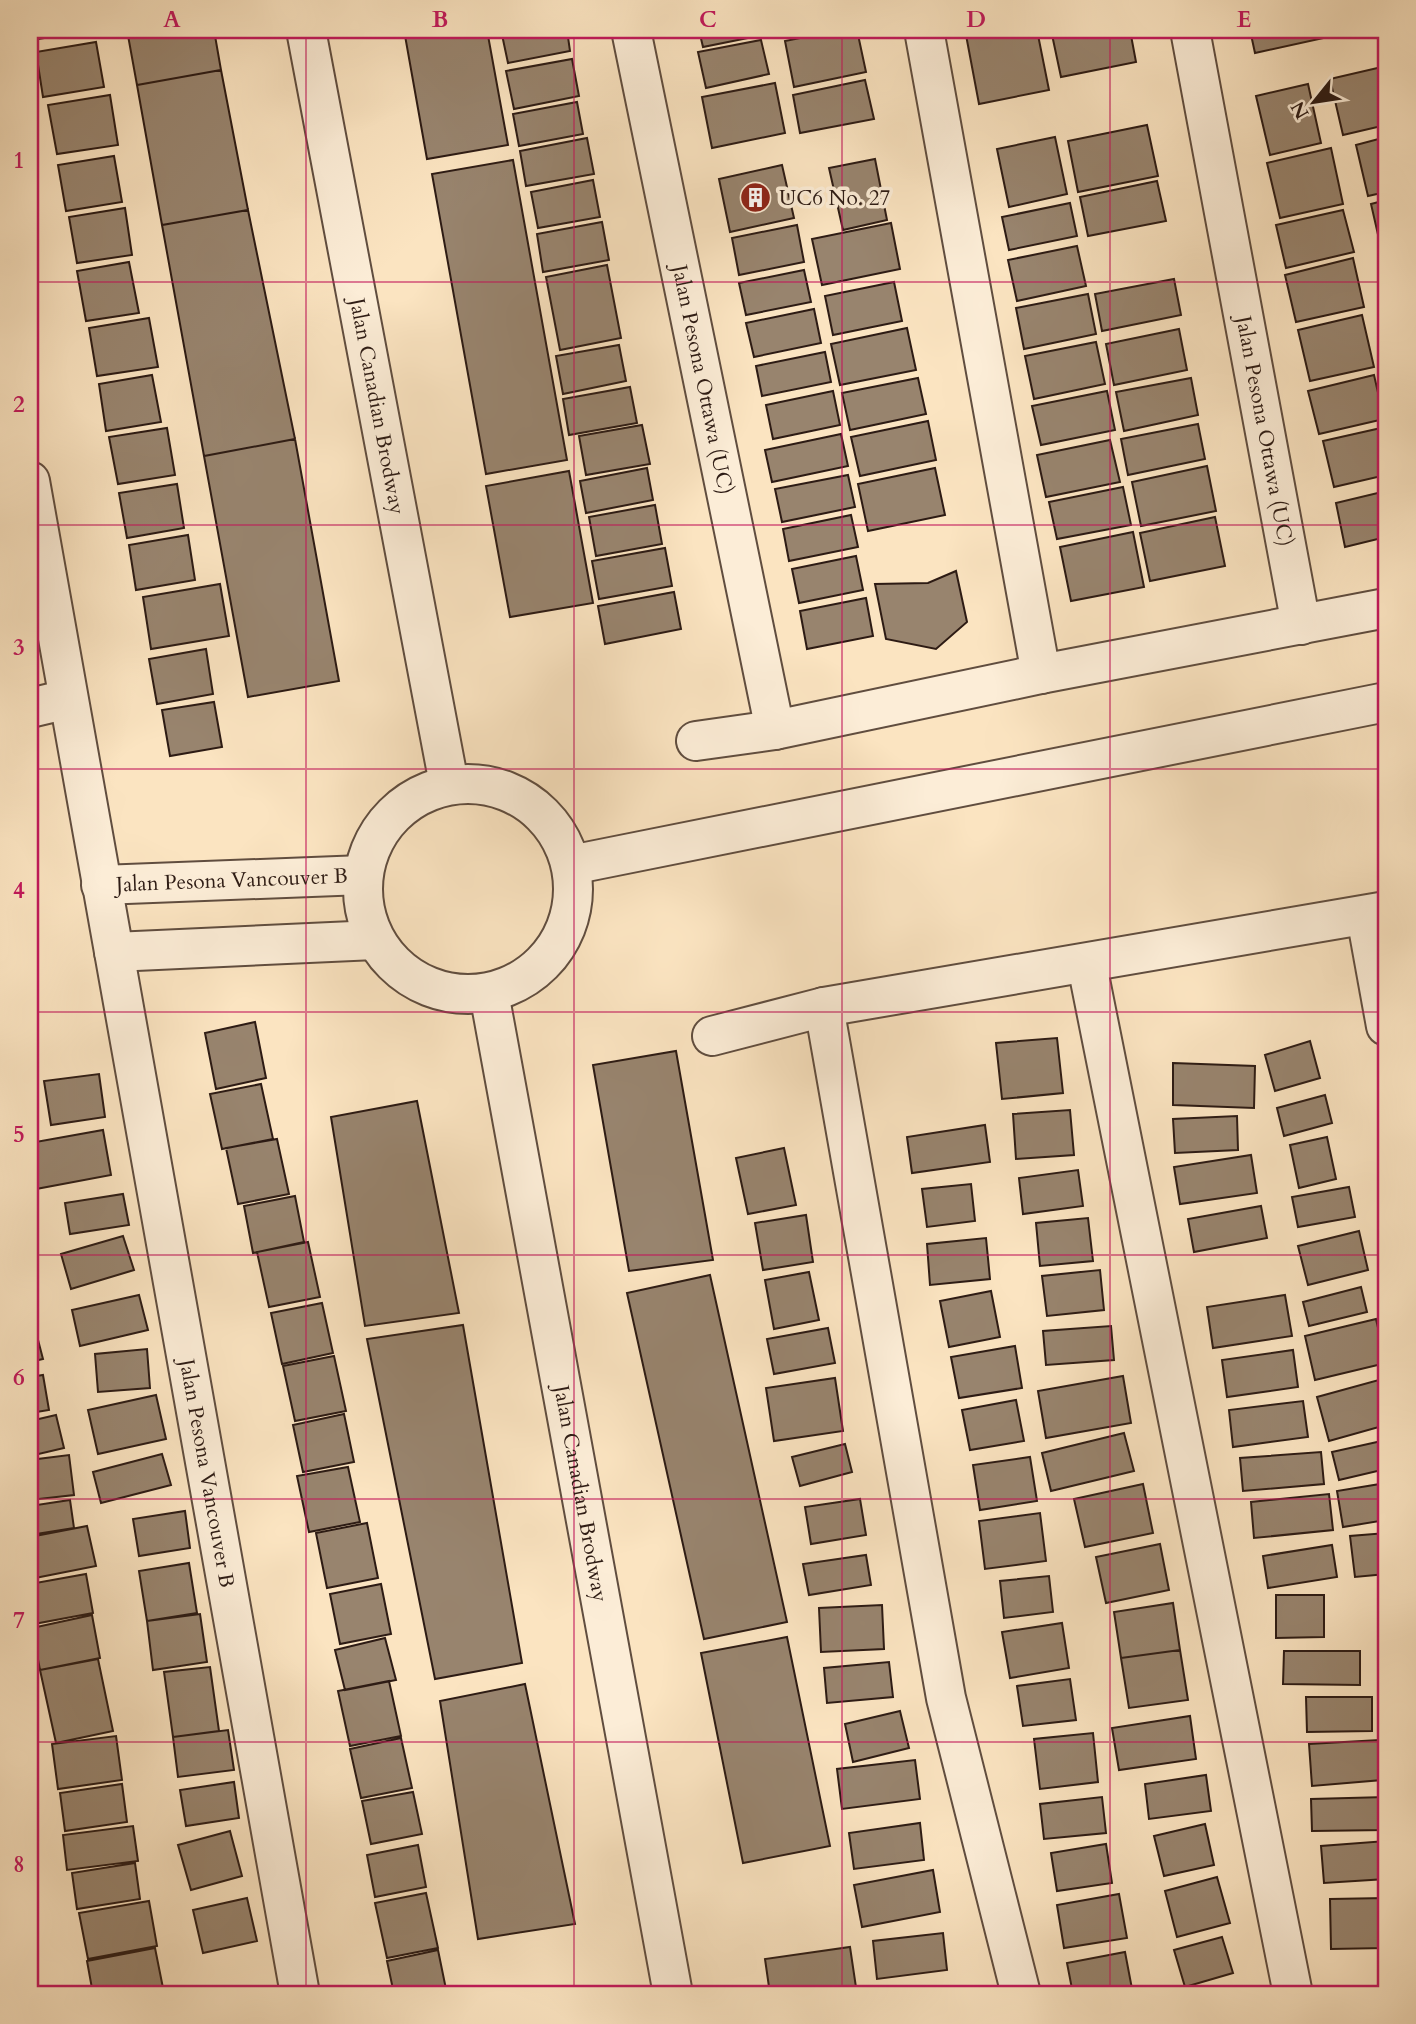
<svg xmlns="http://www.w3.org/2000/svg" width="1416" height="2024" viewBox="0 0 1416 2024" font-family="Cardo,serif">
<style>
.building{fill:#98846e;stroke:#2d1b14;stroke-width:2}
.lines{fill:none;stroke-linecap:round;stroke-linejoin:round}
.minor-casing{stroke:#604d3f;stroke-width:42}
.tertiary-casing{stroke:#604d3f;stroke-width:42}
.minor{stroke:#fcedd7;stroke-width:38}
.tertiary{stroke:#fcedd7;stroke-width:38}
.grid{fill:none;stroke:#c2185b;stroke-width:2;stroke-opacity:0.55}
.labels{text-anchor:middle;stroke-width:7;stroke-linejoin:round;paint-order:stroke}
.poi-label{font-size:21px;fill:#2d1b14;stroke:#fcedd7;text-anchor:start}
.street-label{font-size:21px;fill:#2d1b14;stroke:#fcedd7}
.neatline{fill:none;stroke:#c2185b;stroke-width:2.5}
.grid-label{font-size:23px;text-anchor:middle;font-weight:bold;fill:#c2185b}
</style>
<rect width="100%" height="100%" fill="#fbe4c1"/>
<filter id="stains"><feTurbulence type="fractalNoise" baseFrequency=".00286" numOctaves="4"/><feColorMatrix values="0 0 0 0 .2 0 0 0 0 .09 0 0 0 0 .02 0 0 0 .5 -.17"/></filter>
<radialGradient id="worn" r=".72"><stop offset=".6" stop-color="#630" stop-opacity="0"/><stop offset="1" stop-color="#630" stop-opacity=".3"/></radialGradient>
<!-- building -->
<path class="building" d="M31,30H92L32,40Z
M127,30H214L221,70L137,85Z
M404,30H487L508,145L427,159Z
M501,30H567L570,51L508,63Z
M699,30H751L753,37L703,47Z
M783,30H808L784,35Z
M840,30H857L866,72L794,87L785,41Z
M993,30H1037L1049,90L979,104L966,35Z
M1051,30H1130L1136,62L1061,77Z
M1250,30H1326L1328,37L1255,53Z
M761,40L769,74L706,88L698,52Z
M96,42L104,87L43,97L36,52Z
M572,59L579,96L514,109L506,71Z
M1386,66V125L1343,135L1330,79Z
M221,70L248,210L162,225L137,85Z
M865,80L874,119L800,133L793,95Z
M775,83L785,133L712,148L702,97Z
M1308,84L1321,143L1270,155L1256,96Z
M110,95L118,145L57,154L48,105Z
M577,102L583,134L519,146L513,114Z
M1147,125L1158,176L1078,192L1068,141Z
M1055,137L1067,194L1009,207L997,149Z
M1386,137V192L1368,196L1356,145Z
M587,138L594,174L526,186L520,151Z
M1331,148L1343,204L1280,218L1267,163Z
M114,156L122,202L66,211L58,165Z
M875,159L887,220L843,230L829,168Z
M513,160L567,460L486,474L432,174Z
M782,165L794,218L730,232L719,179Z
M593,180L600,217L538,228L531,192Z
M1157,181L1166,221L1088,236L1080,197Z
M1386,200V251L1382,252L1371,204Z
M1070,203L1077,236L1009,250L1002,217Z
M125,208L132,255L77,263L69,217Z
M248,210L295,439L204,456L162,225Z
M1343,210L1354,252L1286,268L1276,225Z
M602,222L609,260L543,272L537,234Z
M891,223L900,269L822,285L812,239Z
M797,225L804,262L739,275L732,238Z
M1077,246L1086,286L1017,301L1008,260Z
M1353,258L1364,307L1296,322L1285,275Z
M1386,260V284L1381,261Z
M129,262L139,313L86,321L77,271Z
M607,265L621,338L560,350L546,277Z
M804,270L811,302L746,315L739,283Z
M1174,279L1181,315L1102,331L1095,294Z
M894,282L902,321L833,335L825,296Z
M1088,294L1096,334L1024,349L1016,308Z
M814,309L821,343L754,357L746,323Z
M1362,315L1374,367L1310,381L1298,330Z
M149,318L158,367L97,376L89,328Z
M907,328L916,370L840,385L831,344Z
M1179,329L1187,370L1114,385L1106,344Z
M1096,342L1105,384L1034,399L1025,356Z
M619,345L626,381L563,394L556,356Z
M825,352L831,382L762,396L756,366Z
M152,375L161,422L106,431L99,384Z
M1374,375L1384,419L1319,434L1308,391Z
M918,378L926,414L850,430L842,393Z
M1191,378L1198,415L1124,431L1116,392Z
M630,387L637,423L569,435L563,399Z
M833,391L840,425L773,439L766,405Z
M1107,391L1115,430L1041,445L1032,406Z
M928,421L936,460L860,476L851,437Z
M1198,424L1205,459L1128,475L1121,439Z
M642,425L650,464L586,475L579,436Z
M167,428L175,475L118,484L109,437Z
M1381,428L1386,450V475L1334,487L1323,441Z
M841,434L848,466L772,482L765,450Z
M295,439L339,681L248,697L204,456Z
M1110,440L1120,482L1046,497L1037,455Z
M1207,466L1216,511L1141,526L1132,482Z
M647,468L653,500L586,513L580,481Z
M935,468L945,515L868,531L858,484Z
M569,471L593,603L510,617L486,486Z
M848,475L855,507L782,522L775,489Z
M177,484L184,528L127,538L119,493Z
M1123,487L1131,525L1057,539L1049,502Z
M1386,491V537L1345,547L1336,503Z
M655,505L662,544L596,556L589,517Z
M851,515L858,547L789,561L783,529Z
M1215,517L1225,566L1150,581L1140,533Z
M1133,532L1144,587L1071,601L1060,547Z
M188,535L195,580L136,590L129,545Z
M665,548L672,586L599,599L592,561Z
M856,556L863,590L799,603L792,569Z
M956,571L967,622L936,649L886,639L875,584L928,583Z
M220,584L229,636L151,649L143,597Z
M674,592L681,629L605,644L598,606Z
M866,598L873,636L807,649L800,611Z
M206,649L213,694L157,704L149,659Z
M214,702L222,747L170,756L162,710Z
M255,1022L266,1078L216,1089L205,1033Z
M1057,1038L1063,1093L1002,1099L996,1043Z
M1310,1041L1320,1078L1275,1091L1265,1055Z
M676,1051L713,1260L629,1271L593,1065Z
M1173,1063L1255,1066L1254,1108L1173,1105Z
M99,1074L105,1117L51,1125L44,1081Z
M261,1084L273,1139L222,1149L210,1094Z
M1325,1095L1332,1123L1284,1136L1277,1108Z
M417,1101L459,1313L365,1326L331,1117Z
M1070,1110L1074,1155L1016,1159L1013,1114Z
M1237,1116L1238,1150L1175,1153L1173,1119Z
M985,1125L990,1162L912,1173L907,1137Z
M103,1130L111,1175L36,1189L30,1143Z
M1327,1137L1336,1179L1299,1188L1290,1145Z
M277,1139L289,1194L238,1204L226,1148Z
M784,1148L796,1205L748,1214L736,1158Z
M1251,1155L1257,1193L1180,1204L1174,1167Z
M1078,1170L1083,1206L1023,1214L1019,1178Z
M971,1184L975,1221L927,1227L922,1189Z
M1349,1187L1355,1217L1298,1227L1292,1197Z
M123,1194L129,1225L70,1234L65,1203Z
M295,1196L304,1242L253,1253L244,1206Z
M1261,1206L1267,1238L1194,1252L1188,1219Z
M806,1215L813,1262L763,1270L755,1223Z
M1088,1218L1093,1261L1040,1266L1036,1223Z
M1359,1231L1368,1270L1308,1285L1298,1246Z
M123,1236L134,1270L71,1289L61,1254Z
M986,1238L990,1279L930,1285L927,1244Z
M308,1242L320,1297L269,1307L257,1252Z
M1100,1270L1104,1310L1047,1316L1042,1276Z
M809,1272L819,1320L774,1329L765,1280Z
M710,1275L787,1622L704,1639L627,1293Z
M1361,1287L1367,1312L1309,1326L1303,1302Z
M991,1291L1000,1337L949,1347L940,1301Z
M139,1295L148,1330L80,1346L72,1310Z
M1285,1295L1292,1336L1213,1348L1207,1307Z
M30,1303L35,1327L30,1328Z
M322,1303L333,1353L282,1364L271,1313Z
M1376,1319L1386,1363L1315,1380L1305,1336Z
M463,1325L522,1663L435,1679L367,1339Z
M1111,1326L1114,1360L1046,1365L1043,1331Z
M828,1328L835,1363L774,1374L767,1339Z
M37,1336L43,1359L30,1362V1338Z
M1015,1346L1022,1388L959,1398L951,1357Z
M147,1349L150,1388L98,1392L95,1354Z
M1293,1350L1298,1387L1227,1397L1222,1360Z
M334,1356L346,1411L295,1421L283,1366Z
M43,1375L49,1410L30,1413V1377Z
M1123,1376L1131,1423L1046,1438L1038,1391Z
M835,1378L843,1431L774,1441L766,1388Z
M1386,1378V1425L1329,1441L1317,1397Z
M156,1395L166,1439L98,1454L88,1410Z
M1016,1400L1024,1441L970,1450L962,1410Z
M1303,1401L1308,1437L1233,1447L1229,1410Z
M344,1414L354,1462L303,1472L293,1425Z
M56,1415L64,1448L30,1456V1421Z
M1124,1433L1134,1471L1051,1491L1042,1453Z
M1386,1440V1469L1339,1480L1332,1452Z
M845,1444L852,1472L800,1486L792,1457Z
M1321,1452L1324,1484L1243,1491L1240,1458Z
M162,1454L171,1485L101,1503L93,1472Z
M69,1455L74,1495L30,1500V1460Z
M1030,1457L1037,1501L980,1510L973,1465Z
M348,1467L360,1522L309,1532L297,1476Z
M1386,1483V1520L1343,1527L1337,1491Z
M1143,1484L1153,1533L1085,1547L1074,1499Z
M1329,1494L1333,1530L1254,1538L1251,1502Z
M860,1499L866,1535L811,1544L805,1507Z
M70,1500L74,1528L30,1535V1506Z
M185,1511L190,1548L139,1556L133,1519Z
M1040,1513L1046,1561L985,1569L979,1521Z
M367,1523L378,1578L327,1588L316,1533Z
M87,1526L96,1566L30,1579V1537Z
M1386,1533V1574L1355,1577L1350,1536Z
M1160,1544L1169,1590L1106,1603L1096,1557Z
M1332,1545L1337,1577L1268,1588L1263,1556Z
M866,1555L871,1585L809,1595L803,1564Z
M189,1563L197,1613L147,1621L139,1571Z
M86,1574L93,1613L34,1624L30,1584Z
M1049,1576L1053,1612L1004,1618L1000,1581Z
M381,1584L391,1634L340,1644L330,1594Z
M1276,1595H1324V1637L1276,1638Z
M1173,1603L1180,1650L1121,1658L1114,1612Z
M882,1605L884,1649L821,1652L819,1608Z
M200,1614L207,1662L153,1670L147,1621Z
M92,1615L100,1658L40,1670L32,1628Z
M1062,1623L1069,1668L1010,1678L1002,1632Z
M787,1637L830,1846L743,1863L701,1653Z
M385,1638L396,1680L345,1690L335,1650Z
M1180,1650L1188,1700L1129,1708L1121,1658Z
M1284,1651H1360V1685L1283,1684Z
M98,1659L113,1731L56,1743L40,1670Z
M889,1662L893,1697L827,1703L824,1668Z
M210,1667L219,1731L173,1737L164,1672Z
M1070,1679L1076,1720L1023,1726L1017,1686Z
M389,1681L401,1736L350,1746L338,1691Z
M525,1684L575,1924L478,1939L440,1701Z
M1306,1697H1372V1731L1307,1732Z
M900,1711L909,1748L853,1762L845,1724Z
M1190,1716L1196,1759L1119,1770L1112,1728Z
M228,1730L234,1770L178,1777L173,1737Z
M1093,1733L1098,1782L1040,1789L1034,1739Z
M116,1736L122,1780L58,1789L52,1744Z
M401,1738L412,1788L361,1798L350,1749Z
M1379,1740L1382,1780L1312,1786L1309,1744Z
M915,1760L920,1799L842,1809L837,1769Z
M1206,1775L1211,1811L1149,1819L1145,1784Z
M234,1782L239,1818L186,1826L180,1790Z
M122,1784L127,1822L65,1831L60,1793Z
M413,1792L422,1834L371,1844L362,1801Z
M1102,1797L1106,1833L1044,1839L1040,1804Z
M1386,1797V1830L1312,1831L1311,1799Z
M920,1823L924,1860L854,1869L849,1833Z
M1205,1824L1214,1865L1164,1876L1154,1836Z
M133,1826L138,1861L67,1870L63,1835Z
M230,1831L242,1876L191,1890L178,1845Z
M1386,1841V1879L1324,1883L1321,1846Z
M1106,1844L1112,1883L1057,1891L1051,1853Z
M418,1845L426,1887L375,1897L367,1855Z
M135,1863L140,1899L77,1909L72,1873Z
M933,1870L940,1912L862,1927L854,1885Z
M1217,1877L1230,1923L1177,1937L1165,1891Z
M426,1893L438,1948L387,1958L375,1903Z
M1119,1894L1127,1938L1064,1948L1057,1905Z
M247,1898L257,1941L203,1953L193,1910Z
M1386,1898V1948L1331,1949L1330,1899Z
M149,1901L157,1946L88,1959L79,1913Z
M943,1933L947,1970L877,1979L873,1941Z
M1222,1937L1233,1973L1185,1987L1174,1950Z
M850,1947L857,1994H770L765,1959Z
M155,1948L163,1988L128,1994H93L87,1961Z
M438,1950L447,1994H394L387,1961Z
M1125,1952L1133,1994H1073L1067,1963Z
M1241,1987L1242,1994H1177Z
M949,1989L950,1994H915Z"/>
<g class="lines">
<defs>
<g id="minor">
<path id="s1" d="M631,30L775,730"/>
<path d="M924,30L1041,674"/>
<path id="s2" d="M1190,30L1301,625"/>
<path id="s3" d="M30,481L300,1994"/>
<path d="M30,708L68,699"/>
<path d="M696,741L775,730L1041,674L1386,608"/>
<path d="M571,865L1386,702"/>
<path id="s4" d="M101,885L363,875"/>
<path d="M1366,916L1386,1026"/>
<path d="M114,952L375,940"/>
<path d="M1087,965L1293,1994"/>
<path d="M824,1007L946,1698L1021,1994"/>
<path d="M712,1036L824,1007L1386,911"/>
</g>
<g id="tertiary">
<path id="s5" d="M306,30L449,784"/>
<circle cx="468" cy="889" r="105"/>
<path id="s6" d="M489,993L673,1994"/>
</g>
</defs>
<!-- minor casing -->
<use href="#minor" class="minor-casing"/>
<!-- tertiary casing -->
<use href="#tertiary" class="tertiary-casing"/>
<!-- minor -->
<use href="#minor" class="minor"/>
<!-- tertiary -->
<use href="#tertiary" class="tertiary"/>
</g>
<!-- grid -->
<path class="grid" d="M306,30V1994M574,30V1994M842,30V1994M1110,30V1994M30,282H1386M30,525H1386M30,769H1386M30,1012H1386M30,1255H1386M30,1499H1386M30,1742H1386"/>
<!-- icons -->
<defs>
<symbol id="building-disc" viewBox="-11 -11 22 22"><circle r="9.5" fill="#8f2418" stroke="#fcedd7"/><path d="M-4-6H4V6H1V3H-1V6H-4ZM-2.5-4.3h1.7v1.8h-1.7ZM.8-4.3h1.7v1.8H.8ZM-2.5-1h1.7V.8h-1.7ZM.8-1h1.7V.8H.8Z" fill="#fff"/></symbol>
</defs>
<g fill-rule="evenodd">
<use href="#building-disc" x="738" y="180" width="35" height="35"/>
</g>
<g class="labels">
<!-- poi labels -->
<g class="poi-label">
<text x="779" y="205">UC6 No. 27</text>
</g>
<!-- street labels -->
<g class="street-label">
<text dy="7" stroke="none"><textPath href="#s1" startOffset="357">Jalan Pesona Ottawa (UC)</textPath></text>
<text dy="7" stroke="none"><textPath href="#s5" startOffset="383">Jalan Canadian Brodway</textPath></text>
<text dy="7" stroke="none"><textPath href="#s2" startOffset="408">Jalan Pesona Ottawa (UC)</textPath></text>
<text dy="7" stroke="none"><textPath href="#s4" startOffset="131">Jalan Pesona Vancouver B</textPath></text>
<text dy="7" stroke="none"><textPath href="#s3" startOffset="1008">Jalan Pesona Vancouver B</textPath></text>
<text dy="7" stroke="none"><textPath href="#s6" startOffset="509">Jalan Canadian Brodway</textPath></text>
</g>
</g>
<!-- margin -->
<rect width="1416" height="2024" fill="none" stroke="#fbe4c1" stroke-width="77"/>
<!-- north arrow -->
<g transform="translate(1314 102) rotate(240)" stroke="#fcedd7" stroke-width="5" paint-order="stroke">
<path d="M0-5L12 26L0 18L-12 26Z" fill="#2d1b14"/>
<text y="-10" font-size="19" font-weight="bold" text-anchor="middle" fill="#2d1b14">N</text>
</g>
<rect x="38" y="38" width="1340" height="1948" class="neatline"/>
<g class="grid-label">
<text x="172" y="27">A</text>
<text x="440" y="27">B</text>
<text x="708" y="27">C</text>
<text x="976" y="27">D</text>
<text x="1244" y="27">E</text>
<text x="19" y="168">1</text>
<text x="19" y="412">2</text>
<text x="19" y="655">3</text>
<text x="19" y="898">4</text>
<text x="19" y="1142">5</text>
<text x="19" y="1385">6</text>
<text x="19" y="1628">7</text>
<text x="19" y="1872">8</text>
</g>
<rect width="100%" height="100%" filter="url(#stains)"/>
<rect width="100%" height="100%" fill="url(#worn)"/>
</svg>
